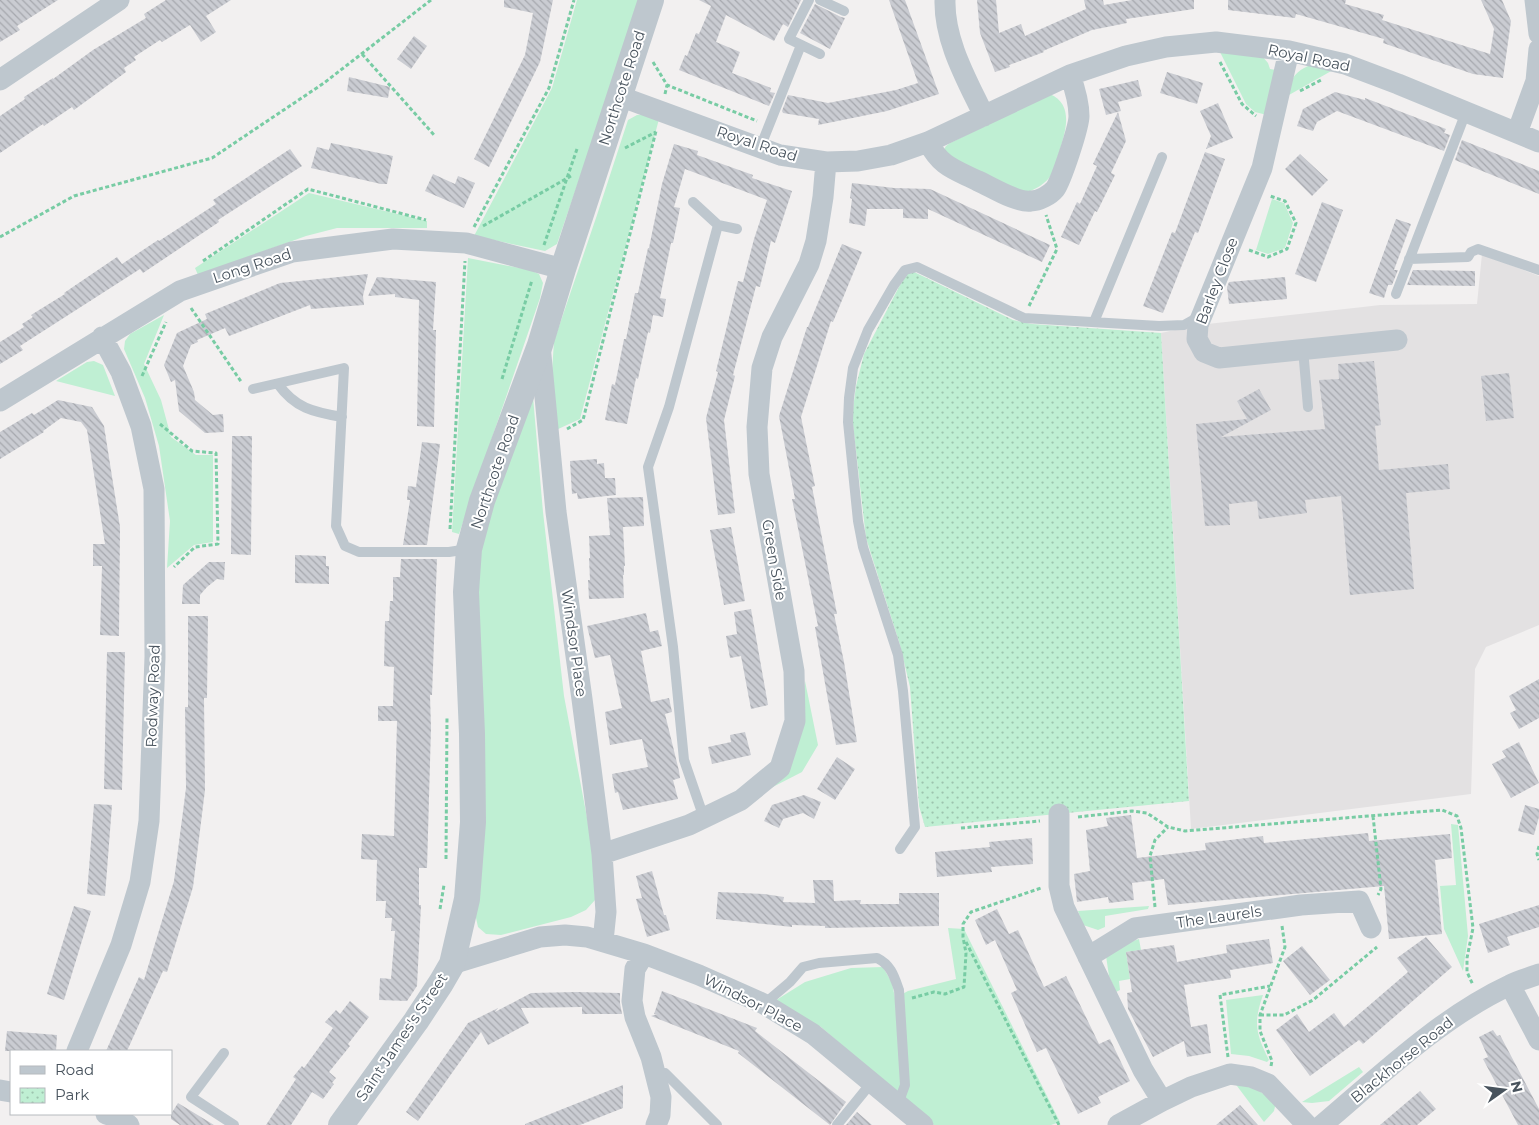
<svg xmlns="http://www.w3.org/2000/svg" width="1539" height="1125" viewBox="0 0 1539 1125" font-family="Montserrat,sans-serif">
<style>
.education{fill:#e3e1e2}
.grass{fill:#bfefd3}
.park{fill:url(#park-dots)}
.building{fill:url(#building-back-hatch)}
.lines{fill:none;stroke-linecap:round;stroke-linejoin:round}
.path{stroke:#78cca4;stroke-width:3;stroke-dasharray:4 2.5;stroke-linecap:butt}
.service{stroke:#bec7ce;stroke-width:10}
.minor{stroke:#bec7ce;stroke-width:21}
.tertiary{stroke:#bec7ce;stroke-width:26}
.labels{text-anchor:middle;stroke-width:4;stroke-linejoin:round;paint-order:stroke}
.street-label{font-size:15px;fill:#48535d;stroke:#fff}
</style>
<defs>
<pattern id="park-dots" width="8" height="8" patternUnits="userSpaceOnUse" patternTransform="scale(1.25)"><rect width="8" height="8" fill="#bfefd3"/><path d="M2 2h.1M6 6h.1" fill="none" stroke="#9dc4ae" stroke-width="1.8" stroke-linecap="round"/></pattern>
<pattern id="building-back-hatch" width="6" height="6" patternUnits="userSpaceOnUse" patternTransform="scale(1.25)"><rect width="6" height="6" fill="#caccd2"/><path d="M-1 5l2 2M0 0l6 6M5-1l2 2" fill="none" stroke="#a6a8ae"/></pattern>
</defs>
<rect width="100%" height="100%" fill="#f2f0f0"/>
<!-- education -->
<path class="education" d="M1482,254L1539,276V625L1486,647L1475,669L1471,794L1191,829L1161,333L1198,325L1363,307L1380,305L1477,304Z"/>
<!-- grass -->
<path class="grass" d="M577,0H641L557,244L545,251L474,236L552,88Z
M1220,52L1262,56L1268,63L1270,69L1276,70L1267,115L1255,112L1246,104Z
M1315,64L1333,70L1289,95C1289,91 1289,85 1291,82C1295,72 1305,66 1315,64Z
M1050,94C1075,105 1065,133 1059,153C1056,160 1055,169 1051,175C1046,184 1035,189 1026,193L949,159L943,151L946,146L950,143Z
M646,114L659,119L580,419L556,430L552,372L554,341L597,215L628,120L637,115Z
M309,193L427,221V228H337L306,236L198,275L195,268Z
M1272,199L1284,203L1293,223L1285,248L1268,254L1256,250Z
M468,258L530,270L539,274L543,283L540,298L459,534L452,532Z
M164,315L144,364L161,400L171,437L196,455H213V542L194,545L167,568L170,521L159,446L145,398L124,349L125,341L130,334Z
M94,361L103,365L115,396L56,381L87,362Z
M533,397L543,512L564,696L592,844L595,900L586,910L571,917L501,935L486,934L478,927L476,918L475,584L488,514Z
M805,681L818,745L802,772L759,794L800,732Z
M1451,824L1458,825L1468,936L1463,971L1444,929L1440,886L1456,885Z
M1149,906L1148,909L1105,916V927L1098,930L1083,925L1078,911Z
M948,928L964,929L1060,1122L1051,1125H934L821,1027L773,1002L805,982L851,968L883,967L892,983L895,998L908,991L956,979Z
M1139,939L1141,950L1126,952L1130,979L1119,981L1120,990L1116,992L1109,976L1106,956L1118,946Z
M1263,995C1253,1023 1256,1034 1269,1060L1267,1062L1249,1056L1231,1054L1226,1000Z
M1359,1067L1363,1072L1329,1101L1312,1103L1302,1102Z
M1234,1082L1253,1087L1276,1102L1274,1111L1264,1122Z"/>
<!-- park -->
<path class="park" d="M910,270L1013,320L1032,324L1161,333L1189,801L925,827L919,806L910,687L900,645L866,538L852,416L856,386L864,354L900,285Z"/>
<!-- building -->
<path class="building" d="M0,0H58L17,26L20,30L0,42Z
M166,0H231L206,16L216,32L201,42L190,25L162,42L160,40L134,57L136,60L124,68L126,72L74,110L72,107L44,126L43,124L0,153V116L25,99L24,97L53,78V79L93,50L146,18L144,14Z
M504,0H553L540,62L489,167L474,159L525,55L533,13L504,7Z
M699,0H801L788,27L783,24L774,41L726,15L716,42L740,52L732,73L771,88L770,92L775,93L769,106L679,70L685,55L687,56L696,33L699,34L711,6Z
M889,0H905L939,94L887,111L818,125L819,119L783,113L782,111L788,95L828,103L896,90L918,83Z
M977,0H996L999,33L1021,24L1025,36L1086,9L1084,0H1103L1104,5L1132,0H1194V9L1126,19L1127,23L1092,30L1043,51L1044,52L1009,65L1010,67L995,72L980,33Z
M1228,0H1346L1345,4L1384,15L1382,20L1490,54L1494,29L1481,0H1502L1511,21L1503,78L1473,74L1383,43L1384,39L1296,14L1295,18L1228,10Z
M815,4L841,17L845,18L830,49L800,33Z
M414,36L427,46L411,69L397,59Z
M1167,72L1203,83L1197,104L1160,93Z
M349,77L390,87L388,98L347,91Z
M1138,80L1142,96L1118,102L1121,111L1106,115L1099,89Z
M1335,92L1365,100V98L1446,129L1444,133L1450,135L1444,151L1337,111L1317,122L1313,131L1297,126L1303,109Z
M1218,103L1233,138L1206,149L1211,136L1200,111Z
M1118,112L1126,141L1111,173L1115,175L1097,212L1095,211L1079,245L1061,237L1077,202L1080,204L1097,166L1093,164Z
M1462,140L1539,171V194L1455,160Z
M331,143L393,156L387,184H381L311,168L317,147L329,150Z
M674,144L698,151L697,155L753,175L752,178L792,191L775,243L771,241L760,287L756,286L733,375L735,376L724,420L735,513L718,515L706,418L718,372L716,371L738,281L743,282L754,239L767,200L685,169L674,207L680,208L673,243H671L660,298L666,299L663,317L653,315L650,333L648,332L638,379L636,378L627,424L605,420L612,384L615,385L624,339H626L635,293H638L648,248H649L662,184Z
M290,149L302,166L218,220L219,222L143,273L140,269L20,346L23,350L0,364V342L24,327L22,324L33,317L31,315L65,294L64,293L117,257L122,264L158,240L159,241L216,204L213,200Z
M1205,152L1225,159L1198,233L1195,232L1163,313L1143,306L1172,232L1175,233Z
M1300,154L1328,180L1312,196L1285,169Z
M433,174L455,184L458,176L475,183L464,208L425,191Z
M852,183L894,188L930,189L1050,245L1042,262L928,209V219L903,218V209H867L865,226L849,223L852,199L850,198Z
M1322,202L1343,210L1316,282L1295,274Z
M1396,219L1411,224L1394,270H1398L1392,285H1388L1384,298L1369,293Z
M842,244L862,252L833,322L831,321L801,417L815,486L812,487L837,614H834L844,662L857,742L836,745L815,627L818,626L792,499H795L779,416L807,327H808Z
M1413,270L1475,271V286L1407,285Z
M368,274L363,296L364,305L311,309L310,305L229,336L225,328L197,340L198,342L191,345L183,366L194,392L195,400L213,415L223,414L224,432L205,433L179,411L175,380L171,382L164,365L177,333L207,319L205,314L280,283Z
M377,277L436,282L433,330H436L434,427L417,426L419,300L395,297V294L368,296Z
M1285,277L1287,299L1229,304L1227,287L1229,282Z
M1374,361L1381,425L1375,426L1379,470L1448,464L1450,489L1406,493L1414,589L1350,595L1341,496L1305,500L1307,513L1259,519L1257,501L1229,504L1230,525L1205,526L1196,424L1247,419L1237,401L1259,389L1271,410L1221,437L1325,429L1319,380L1339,379L1338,364Z
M1509,373L1514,418L1486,421L1481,376Z
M58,400L92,407L104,426L120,527L119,636L100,635L102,566H93V544H105L87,430L81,422L61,418L43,431L44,432L0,459V432L32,413L34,415Z
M232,436H252L251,555L231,554Z
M422,442L440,444L427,545H403L410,500H407L408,486L416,487Z
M597,459V464L604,463L605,478H615L616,495L578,499L577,493L572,494L570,461Z
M643,497L644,526L623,527L625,566H624V575H623L624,598L589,599L588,580H590L589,558H590L589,536L610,535L607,498Z
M731,527L745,601L724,605L710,530Z
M295,555L326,556V566H329V584L295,583Z
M401,559H437L433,668L432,695H430L431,728L427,868H419V905H421L417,986L407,1001L379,1000L380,978L391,979L395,931H391L392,918H385L386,901H376L377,860L361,859L362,834L394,836L397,721H378V706H393L394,667L384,666L385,621H389L390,601H393V577H400Z
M209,562H225L224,580L217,579L207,587L200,595V604H182L183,585Z
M751,609L768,705L751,709L741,656L730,658L726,636L737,634L734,612Z
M646,613L650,632L658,630L662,646L641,651L651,702L669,698L672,712L665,714L679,771L680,778L673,780L678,799L623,810L618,792L615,793L612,774L648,767L642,739L610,745L605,712L622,708L610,655L595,658L587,626Z
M188,616H208L207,698H204L205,790L193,887L167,972L163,971L127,1051H106L139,977L144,980L174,881L186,788L185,707H188Z
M107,652H125L122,790L104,789Z
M1539,679V718L1519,729L1510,713L1516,710L1509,696Z
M745,732L751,755L712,764L708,747L731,742L730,735Z
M1519,742L1539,783L1511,798L1492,764L1506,757L1502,751Z
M837,757L855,769L835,800L817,789Z
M804,795L821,802L814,819L803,813L783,819L779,828L764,821L772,805Z
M94,804L112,805L105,896L87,894Z
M1525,805L1539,809V817L1534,835L1518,831Z
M1131,815L1137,858L1206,850L1205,843L1263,836L1264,843L1368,833L1369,841L1450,834L1452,858L1435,860L1442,934L1389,939L1384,886L1168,905L1164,879L1132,883L1134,900L1109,903L1108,897L1077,902L1074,874L1090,871L1086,830L1108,826L1106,818Z
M1032,838L1033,864L991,867L992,872L937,877L935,852L990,847L989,842Z
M652,871L664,915H666L670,930L647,937L636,899L642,898L636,876Z
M813,880H833L834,901L861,900L860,904H899V893H939V926L825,928V926L792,925V927L716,919L718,892L764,894L784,897L783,902L815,903Z
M1539,905V927L1507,937L1510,945L1488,953L1479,924Z
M74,906L91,911L64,1000L47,994Z
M997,909L1009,934L1018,930L1044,987L1066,976L1099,1044L1110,1039L1130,1081L1098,1097L1101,1103L1078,1114L1046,1048L1037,1052L1026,1027L1011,993L1017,990L995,940L986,945L975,920Z
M1426,937L1452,967L1363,1044L1359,1040L1310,1076L1276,1030L1297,1014L1309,1032L1334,1013L1344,1027L1408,972L1397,958Z
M1269,939L1273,963L1230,970L1231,978L1184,985L1191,1027L1207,1024L1211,1053L1187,1057L1184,1041L1153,1057L1128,1009L1127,993L1132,992L1126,952L1174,945L1177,962L1227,953L1226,945Z
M1302,946L1330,980L1310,995L1283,961Z
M662,991L757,1028L755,1031L846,1102L830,1125L738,1053L739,1051L651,1016L657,1014H654Z
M577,992L620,993V1003L622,1014H582V1007L521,1008L529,1023L488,1045L481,1032L418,1121L406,1112L468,1023L498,1008L495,1012L531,993Z
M350,1001L369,1017L348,1044L350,1046L329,1072L336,1078L332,1083L334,1084L323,1099L312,1092L291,1125H266L296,1079L293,1077L302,1066L304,1068L333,1028L325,1022L336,1010L340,1014Z
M1493,1030L1497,1036L1500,1035L1539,1109V1125H1518L1483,1059L1488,1057L1479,1037Z
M7,1031L57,1035L56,1051H5Z
M623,1085V1108L580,1125H525V1124Z
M1420,1091L1436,1109L1417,1125H1380Z
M178,1103L214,1125H180L171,1119V1114Z
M1240,1105L1258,1125H1216Z
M857,1112L872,1125H846Z"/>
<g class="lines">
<!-- path -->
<path class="path" d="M362,54L435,136
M653,62L667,85L757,121
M1220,62L1242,104L1256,116
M1300,91L1323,79
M665,94L667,85
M625,148L656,132
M483,226L571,176
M474,227L549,88L574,0
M0,237L74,196L212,158L324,83L431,0
M544,245L577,149
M1249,250L1268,257L1287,249L1296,223L1285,201L1270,196
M203,261L308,189L426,220
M1029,306L1057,249L1046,215
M191,308L242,383
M142,376L166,322
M502,379L532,280
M160,424L192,451L216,453L218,544L195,547L174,567
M567,429L583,420L656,131
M450,529L465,261
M1373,816L1381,889L1378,895
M1078,817L1132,811L1147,813L1168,827L1185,831L1442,810L1457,816L1461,828L1473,928L1467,958V972L1473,985
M961,828L1040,821
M1539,846L1537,854L1539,860
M446,859L447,716
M1155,907L1150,856L1155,840L1168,827
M440,909L444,885
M966,942L1059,1125
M912,998L934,992L945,994L964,987L966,953L963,937V924L971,912L1041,888
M1260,1015H1284L1313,1000L1377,947
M1228,1057L1220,995L1270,986
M1271,1066L1272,1061L1260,1031V1015L1285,947L1282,926"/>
<!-- service -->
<path class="service" d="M809,0L789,39L820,54
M820,0L844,11
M760,148L801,45
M693,202L718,225L669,407L648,467L673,647L684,760L704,818
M718,225L737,229
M1409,259L1468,257L1471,252L1478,249L1539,270
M1396,294L1466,112
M1094,322L1162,157
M1303,349L1308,407
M278,384C295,408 313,412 342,417
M253,389L344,368L336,526L345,546L359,552H449L468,549
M900,849L915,827L903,691L898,655L863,547L858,521L848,422L849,398L853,368L868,330L894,285L905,270L917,267L1024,318L1159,326L1184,325L1200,316
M764,1004L790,982L803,967L819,963L877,958C891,965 894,976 899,990L905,1085L898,1104
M224,1053L191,1097L234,1125
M665,1073L717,1125
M837,1125L872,1082"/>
<!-- minor -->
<path class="minor" d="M945,0C944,41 967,80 984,116
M1535,0L1539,34
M1289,51L1262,168L1198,325L1197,339L1204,352L1219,358L1397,340
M0,80L119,0
M619,96L780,155L826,162L858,161L891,155L928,142L1070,75L1126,56L1166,47L1216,42L1289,51L1345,64L1398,84L1539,142
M1517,133L1536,81L1539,49
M928,142C941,167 954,169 978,181C992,187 1016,203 1031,201C1039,201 1050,195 1055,189C1061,181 1079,127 1079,116C1079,102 1075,89 1070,75
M540,345L556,512L582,699L602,854L606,912L603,941
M0,401L180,291L292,252L393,239L466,243L563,269
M1059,814V886L1064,907L1143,1070L1162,1101
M602,854L689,825L741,800L780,768L795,721L794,671L759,474L757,427L762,368L772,337L809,264L816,241L823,197L826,162
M644,954L635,969L632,1001L635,1017L651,1057L661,1097L660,1115L656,1125
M1088,957L1135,928L1301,905L1359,901L1371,928
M452,964L540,937L565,935L587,937L644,954L699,975L764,1004L813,1034L923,1125
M1510,985L1539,1040
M77,1051L121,945L140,882L149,821L155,657L154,489L141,426L121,372L102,337
M0,1090L11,1092
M106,1114L119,1118L129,1125
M1118,1125L1162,1101L1191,1087L1230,1074L1251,1077L1268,1084L1307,1125
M1322,1125C1380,1076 1441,1017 1510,985C1519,980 1529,978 1539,974"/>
<!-- tertiary -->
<path class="tertiary" d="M341,1125L416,1021L441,983L452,964L467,899L473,822L472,734L466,592L469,549L482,501L540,345L563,269L651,0"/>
</g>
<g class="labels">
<!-- street labels -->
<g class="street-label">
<text transform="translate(1309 58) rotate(12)" y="5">Royal Road</text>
<text transform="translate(622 88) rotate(-72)" y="5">Northcote Road</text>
<text transform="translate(757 144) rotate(18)" y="5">Royal Road</text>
<text transform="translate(252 266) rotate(-18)" y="5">Long Road</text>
<text transform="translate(1217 281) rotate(-69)" y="5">Barley Close</text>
<text transform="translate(495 472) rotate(-71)" y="5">Northcote Road</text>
<text transform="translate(774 560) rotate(80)" y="5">Green Side</text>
<text transform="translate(574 643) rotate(82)" y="5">Windsor Place</text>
<text transform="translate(153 696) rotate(-88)" y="5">Rodway Road</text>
<text transform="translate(1219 917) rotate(-8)" y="5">The Laurels</text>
<text transform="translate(753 1003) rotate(27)" y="5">Windsor Place</text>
<text transform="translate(402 1037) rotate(-56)" y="5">Saint James's Street</text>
<text transform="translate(1402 1060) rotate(-39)" y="5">Blackhorse Road</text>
</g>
</g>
<!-- legend -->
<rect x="10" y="1050" width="162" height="65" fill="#ffffff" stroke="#b6babe"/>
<rect x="20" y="1066" width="25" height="8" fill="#bec7ce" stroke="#b6babe"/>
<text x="55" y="1075" font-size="15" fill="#48535d">Road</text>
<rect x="20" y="1088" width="25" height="15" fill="url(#park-dots)" stroke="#b6babe"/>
<text x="55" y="1100" font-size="15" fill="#48535d">Park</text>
<!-- north arrow -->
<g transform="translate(1504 1090) rotate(76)" stroke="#ffffff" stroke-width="4" paint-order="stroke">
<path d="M0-4L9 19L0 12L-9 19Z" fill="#48535d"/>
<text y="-8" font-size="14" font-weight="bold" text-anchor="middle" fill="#48535d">N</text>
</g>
</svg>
